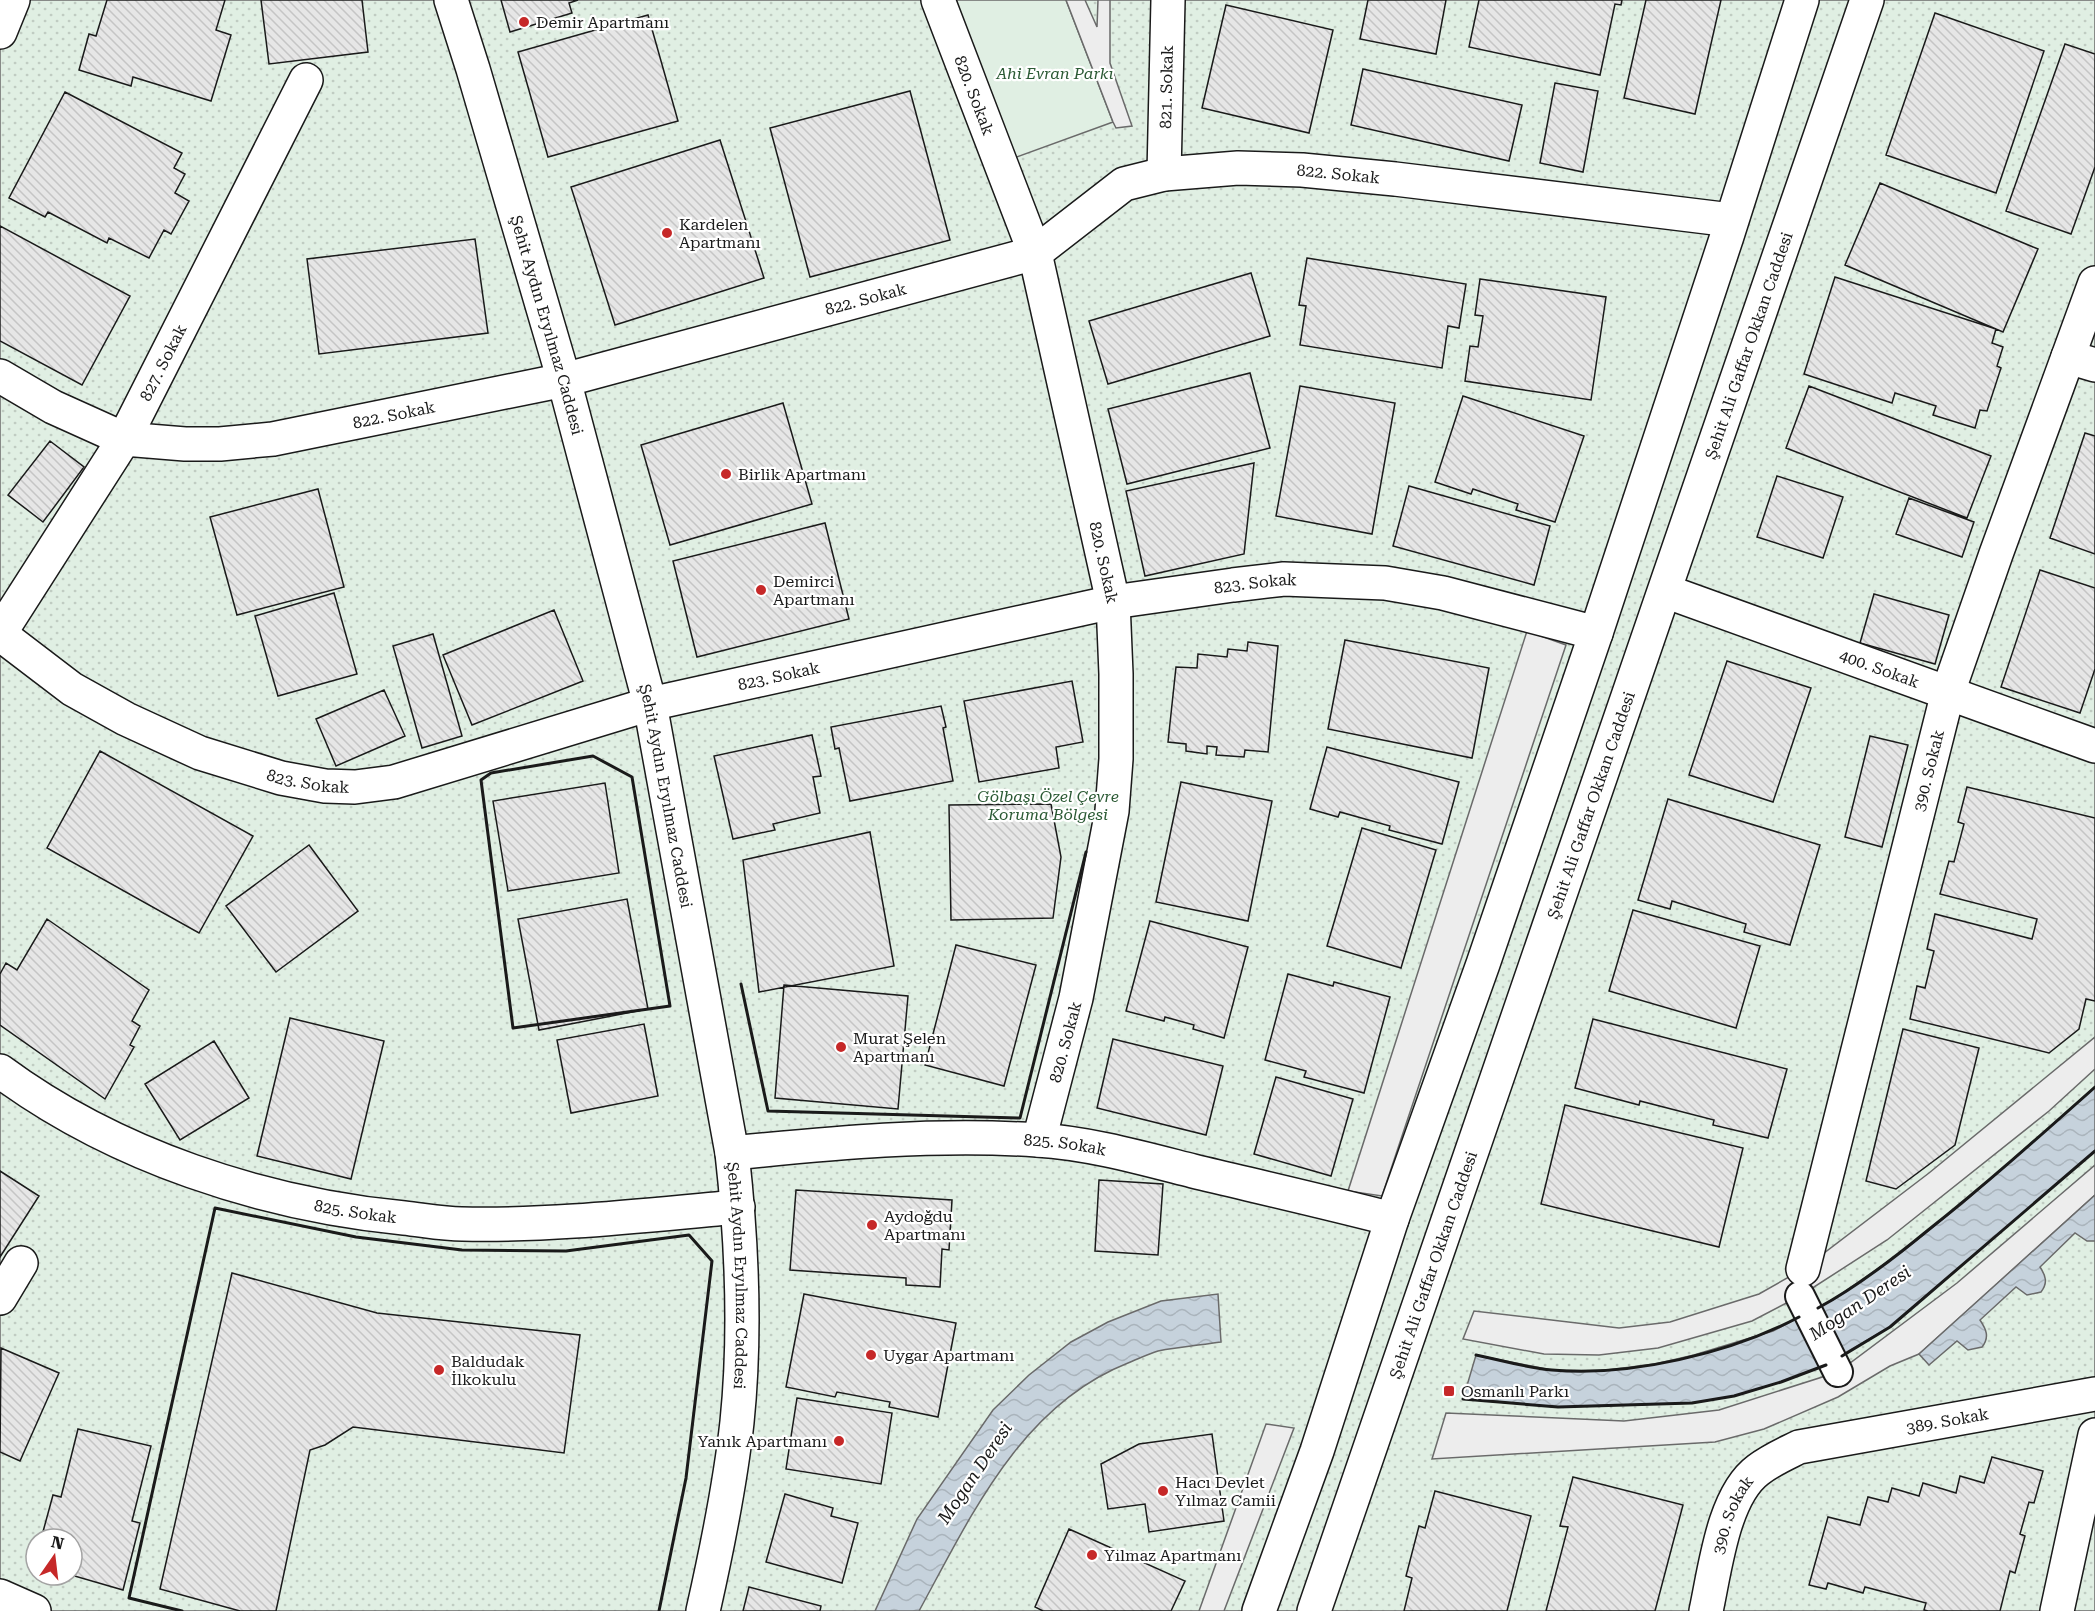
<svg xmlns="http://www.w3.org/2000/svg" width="2095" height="1611" viewBox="0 0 2095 1611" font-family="'Roboto Serif',serif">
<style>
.grass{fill:url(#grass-dots);stroke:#6a6a6a;stroke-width:1.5;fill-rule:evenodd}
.pitch{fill:#e0efe3;stroke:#6a6a6a;stroke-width:1.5}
.parking{fill:#ededed;stroke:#6a6a6a;stroke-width:1.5}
.water{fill:url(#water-waves);stroke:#6a6a6a;stroke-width:1.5}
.building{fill:url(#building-back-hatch);stroke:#1a1a1a;stroke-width:1.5}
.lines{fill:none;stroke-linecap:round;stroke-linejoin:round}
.pedestrian-casing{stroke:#1a1a1a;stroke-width:32}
.minor-casing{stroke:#1a1a1a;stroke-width:36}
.tertiary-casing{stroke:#1a1a1a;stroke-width:36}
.trunk-casing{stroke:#1a1a1a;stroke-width:36}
.pedestrian{stroke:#fff;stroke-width:28}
.minor{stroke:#fff;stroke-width:33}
.tertiary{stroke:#fff;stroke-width:33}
.trunk{stroke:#fff;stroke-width:33}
.wall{stroke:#1a1a1a;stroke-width:3}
.poi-dot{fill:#c62828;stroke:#fff;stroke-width:2}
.labels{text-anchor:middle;stroke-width:4.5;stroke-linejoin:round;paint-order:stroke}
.poi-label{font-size:16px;fill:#1a1a1a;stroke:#fff;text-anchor:start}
.park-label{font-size:16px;font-style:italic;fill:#2b5a34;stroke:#fff}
.street-label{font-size:16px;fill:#1a1a1a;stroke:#fff}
.water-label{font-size:18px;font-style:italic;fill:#1a1a1a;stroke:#fff}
</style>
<defs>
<pattern id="grass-dots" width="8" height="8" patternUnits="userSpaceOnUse" patternTransform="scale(1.5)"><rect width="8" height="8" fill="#e0efe3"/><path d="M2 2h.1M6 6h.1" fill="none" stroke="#c0ccc2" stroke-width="1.8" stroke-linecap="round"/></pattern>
<pattern id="water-waves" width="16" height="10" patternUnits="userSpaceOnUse" patternTransform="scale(1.5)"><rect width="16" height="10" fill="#c6d2dc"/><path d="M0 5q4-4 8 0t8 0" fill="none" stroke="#aab4bc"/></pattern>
<pattern id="building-back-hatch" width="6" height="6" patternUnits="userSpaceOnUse" patternTransform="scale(1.5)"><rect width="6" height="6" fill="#e6e6e6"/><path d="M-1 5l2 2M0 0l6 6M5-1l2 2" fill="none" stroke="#c5c5c5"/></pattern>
</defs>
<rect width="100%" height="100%" fill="#fff"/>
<!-- grass -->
<path class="grass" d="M0,0H2095V1611H0ZM36,1539H72V1575H36Z"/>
<!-- pitch -->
<path class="pitch" d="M951,0H1066L1113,122L1011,159Z"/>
<!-- parking -->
<path class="parking" d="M1066,0H1085L1097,27L1098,0H1110V63L1132,126L1116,128L1113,122Z
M1527,631L1566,645L1382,1196L1348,1191Z
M2095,1037V1069L2049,1111L1887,1240L1800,1296L1752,1321L1658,1348L1599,1355L1544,1354L1463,1339L1474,1311L1619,1328L1670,1322L1759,1294L1803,1269L1929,1173Z
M2095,1165V1195L1989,1291L1919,1354L1890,1366L1838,1397L1764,1429L1715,1442L1432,1459L1446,1413L1624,1421L1719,1410L1838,1372L1957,1283Z
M1266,1424L1294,1428L1224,1611H1199Z"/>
<!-- water -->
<path class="water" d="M2095,1087V1151L1890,1327L1821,1367L1781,1382L1734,1396L1692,1403L1558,1407L1463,1399L1476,1355L1551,1370L1599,1371L1655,1364L1694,1355L1773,1331L1834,1299L1903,1251L1962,1204Z
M2095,1195V1241H2087L2075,1233L2040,1267C2046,1276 2048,1283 2041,1292L2027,1295L2016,1287L1980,1320C1986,1329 1990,1337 1982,1347L1968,1350L1957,1341L1929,1365L1919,1354Z
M1218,1294L1221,1342C1201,1345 1179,1347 1158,1351C1148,1354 1138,1359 1128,1363C1021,1405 971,1516 919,1611H875L917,1519L993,1410L1029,1375L1071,1342L1108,1322L1161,1301Z"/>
<!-- building -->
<path class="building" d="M107,0H225L216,30L231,35L211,101L133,77L131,86L79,70L89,34L96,36Z
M261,0H362L368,52L269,64Z
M501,0H578L569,3L572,13L510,32Z
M1368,0H1446L1436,54L1360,39Z
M1479,0H1622L1621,5L1615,4L1600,75L1469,47Z
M1646,0H1721L1695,114L1624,98Z
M1226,5L1333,30L1309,133L1202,108Z
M1935,13L2044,51L1996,193L1886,155Z
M648,15L678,121L548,157L518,52Z
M2065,44L2095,54V167L2071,234L2006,211Z
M1363,69L1522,105L1509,161L1351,125Z
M1555,83L1598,91L1583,172L1540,163Z
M910,91L950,240L810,277L770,128Z
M65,92L182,153L174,168L185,174L175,193L189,201L171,234L164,230L149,258L109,238L107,243L48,212L45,217L9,198Z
M720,140L764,278L615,325L571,187Z
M1880,183L2038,249L2003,332L1845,265Z
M0,226L130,296L82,385L0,341Z
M475,239L488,333L319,354L307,259Z
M1307,258L1466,284L1459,328L1448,326L1442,368L1300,345L1306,306L1299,305Z
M1251,273L1270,336L1108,384L1089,321Z
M1835,277L1996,329L1992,343L2003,347L1997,366L2001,368L1987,411L1980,410L1975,428L1933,415L1936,406L1895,393L1892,403L1804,374Z
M1480,279L1606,297L1591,400L1465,381L1470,346L1478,347L1483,316L1475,315Z
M1250,373L1270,448L1127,484L1108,409Z
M1300,386L1395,403L1372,534L1276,516Z
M1809,386L1991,456L1967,518L1786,448Z
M1463,396L1584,436L1555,522L1516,510L1518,504L1473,489L1471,494L1435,482Z
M783,403L812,504L670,545L641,445Z
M2085,433L2095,436V554L2050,538Z
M50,441L84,467L43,522L8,495Z
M1254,463L1244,554L1145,576L1126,491Z
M1777,476L1843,497L1823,558L1757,537Z
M1409,486L1550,526L1534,585L1393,546Z
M318,489L344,587L237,615L210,517Z
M1909,498L1974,522L1962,557L1896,534Z
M825,523L849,619L697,657L673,561Z
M2040,570L2095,588V669L2080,713L2001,687Z
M334,593L357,674L278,696L255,616Z
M1874,594L1949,615L1935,664L1860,643Z
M554,610L583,681L472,725L443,655Z
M433,634L462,736L422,748L393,646Z
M1345,640L1489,668L1472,758L1328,729Z
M1248,642L1278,646L1268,752L1245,750L1244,757L1216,755L1217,747L1207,746V754L1186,751V744L1168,742L1176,667L1197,668L1198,654L1227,657L1228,649L1247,651Z
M1727,661L1811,688L1773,802L1689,775Z
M1072,681L1083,742L1056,747L1059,768L979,782L964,701Z
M384,690L405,736L336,766L316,719Z
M941,706L946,727L943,728L953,781L850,801L839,748L835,749L831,727Z
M812,735L821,776L813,777L820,813L773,824L775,830L733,839L714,756Z
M1870,736L1908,745L1882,847L1845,837Z
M1327,747L1459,782L1442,844L1389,830L1390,826L1340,812L1338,817L1310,809Z
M100,751L253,836L199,933L47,848Z
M1181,782L1272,801L1248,921L1156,902Z
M605,783L619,873L508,891L493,801Z
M1967,787L2095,818V1001L2086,999L2079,1029L2049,1053L1910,1019L1917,986L1925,988L1934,951L1927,949L1935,914L2032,939L2037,919L1940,894L1949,861L1954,862L1964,824L1958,822Z
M1668,799L1820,845L1790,945L1744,932L1746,924L1672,901L1670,909L1638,900Z
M1051,804L1061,857L1053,918L951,920L949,805Z
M1362,828L1436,850L1401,968L1327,946Z
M870,832L894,966L759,992L743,860Z
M309,845L358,911L276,972L226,906Z
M627,899L648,1009L539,1030L518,919Z
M1633,910L1760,946L1736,1028L1609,991Z
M47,919L149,990L132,1021L140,1026L130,1045L134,1047L105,1099L0,1025V974L6,963L17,970Z
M1150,921L1248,947L1224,1038L1193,1029L1194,1025L1165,1017L1164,1021L1126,1011Z
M956,945L1036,965L1004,1086L925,1065Z
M1288,974L1333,986L1334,982L1390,997L1364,1093L1304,1077L1306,1071L1265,1060Z
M784,985L908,996L898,1109L775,1098Z
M290,1018L384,1041L351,1179L257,1156Z
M1593,1019L1787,1069L1768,1138L1713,1125L1714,1120L1640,1101L1639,1105L1575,1088Z
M644,1024L658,1096L571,1113L557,1040Z
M1903,1029L1979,1048L1955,1145L1896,1189L1866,1181Z
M1113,1039L1223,1066L1206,1135L1097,1108Z
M214,1041L249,1098L180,1140L145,1084Z
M1276,1077L1353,1099L1331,1176L1254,1154Z
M1565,1105L1743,1148L1719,1247L1541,1204Z
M0,1171L39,1196L0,1257Z
M1099,1180L1163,1184L1158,1255L1095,1251Z
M796,1190L952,1200L949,1250L942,1249L940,1287L906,1285V1278L790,1270Z
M232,1273L377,1313L580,1335L564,1453L353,1427L325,1445L310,1450L276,1611H240L160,1589Z
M804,1294L956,1323L938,1417L889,1407L890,1402L837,1392L835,1397L786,1387Z
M1,1348L59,1373L20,1461L0,1452Z
M797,1398L892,1413L881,1484L786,1469Z
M78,1429L151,1446L132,1521L140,1523L123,1590L71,1575L72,1539H41L53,1495L61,1497Z
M1212,1434L1224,1521L1149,1532L1145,1504L1108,1509L1101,1464L1139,1444Z
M1992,1457L2043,1471L2034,1503L2029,1502L2020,1534L2025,1536L2015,1573L2010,1571L2000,1611H1928L1924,1610L1926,1603L1865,1587L1863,1593L1828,1583L1826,1589L1809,1585L1828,1517L1860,1525L1868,1497L1888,1502L1892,1488L1919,1496L1923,1483L1956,1493L1960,1476L1984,1483Z
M1573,1477L1683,1505L1655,1611H1546L1568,1527L1560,1526Z
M1435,1491L1531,1516L1507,1611H1404L1412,1578L1406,1576L1419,1526L1425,1528Z
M785,1494L833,1508L831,1516L858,1523L842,1583L766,1562Z
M1069,1529L1185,1581L1171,1611H1043L1035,1607Z
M749,1587L821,1606L820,1611H743Z"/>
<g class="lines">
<defs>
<path id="pedestrian" d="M1800,1296L1838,1372"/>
<g id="minor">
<path id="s1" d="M938,0L1035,253L1113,602L1116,674V759L1112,811L1076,998L1039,1140"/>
<path id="s2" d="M1164,174L1168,0"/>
<path d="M2068,357L2095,365"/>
<path id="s3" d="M0,376L53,407L124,439L185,444H220L273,439L564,380L1035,253L1124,184L1164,174L1238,168L1302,170L1395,179L1731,220"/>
<path id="s4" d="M1665,591L2095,746"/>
<path id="s5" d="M0,633L124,439L306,80"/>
<path id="s6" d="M0,634L72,689L126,719L200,753L281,778L325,786L355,787L394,782L650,704L1113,602L1233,585L1284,579L1385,583L1443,593L1596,633"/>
<path id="s7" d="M0,1071C115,1156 262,1204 404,1218C423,1220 443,1224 462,1224C554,1226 646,1215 738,1207"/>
<path id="s8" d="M732,1153C833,1143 935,1133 1037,1140C1089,1143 1142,1158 1193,1171C1260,1187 1326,1202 1392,1219"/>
<path id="s9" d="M1803,1269L1948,692L1996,554L2095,283"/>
<path d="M0,1298L21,1263"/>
<path id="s10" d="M1706,1611C1715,1570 1723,1496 1758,1470C1771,1460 1785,1454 1799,1447L2095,1394"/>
<path d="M2057,1611L2095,1435"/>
</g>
<g id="tertiary">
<path id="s11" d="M451,0L473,69L564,380L650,704L732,1153C742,1242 746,1334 737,1422C730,1486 717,1549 703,1611"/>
<path d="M0,1596L34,1611"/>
<path d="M1259,1611L1317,1451L1392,1219L1483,964L1596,633L1727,236L1802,0"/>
<path id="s12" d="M1314,1611L1867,0"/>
</g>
<path id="trunk" d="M0,32L13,0"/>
</defs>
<!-- pedestrian casing -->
<use href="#pedestrian" class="pedestrian-casing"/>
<!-- minor casing -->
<use href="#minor" class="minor-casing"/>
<!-- tertiary casing -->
<use href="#tertiary" class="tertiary-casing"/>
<!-- trunk casing -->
<use href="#trunk" class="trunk-casing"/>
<!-- pedestrian -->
<use href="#pedestrian" class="pedestrian"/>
<!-- minor -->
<use href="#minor" class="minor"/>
<!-- tertiary -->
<use href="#tertiary" class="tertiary"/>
<!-- trunk -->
<use href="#trunk" class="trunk"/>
<!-- wall -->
<path class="wall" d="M593,756L632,777L670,1006L513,1028L481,780L491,773Z
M741,984L768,1111L1020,1118L1086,852
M1818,1308C1857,1287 1893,1259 1927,1231C1985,1185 2040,1136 2095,1087
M1476,1355C1501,1360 1527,1368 1552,1370C1630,1377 1731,1353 1799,1317
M1842,1356L1890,1327L2095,1151
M1463,1399L1558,1407L1692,1403L1734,1396L1781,1382L1826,1365
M182,1611L129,1598L215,1208L356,1237L462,1250L566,1251L689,1235L712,1261L686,1478L659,1611"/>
</g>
<!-- markers -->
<g class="poi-dot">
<circle cx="524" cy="22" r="6"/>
<circle cx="667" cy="233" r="6"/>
<circle cx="726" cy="474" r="6"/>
<circle cx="761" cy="590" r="6"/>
<circle cx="841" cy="1047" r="6"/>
<circle cx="872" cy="1225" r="6"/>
<circle cx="871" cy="1355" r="6"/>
<circle cx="439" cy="1370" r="6"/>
<rect x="1443" y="1385" width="12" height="12" rx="3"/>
<circle cx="839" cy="1441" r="6"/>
<circle cx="1163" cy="1491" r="6"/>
<circle cx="1092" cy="1555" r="6"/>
</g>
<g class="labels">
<!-- poi labels -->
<g class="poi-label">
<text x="536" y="28">Demir Apartmanı</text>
<text x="679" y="230">Kardelen<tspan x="679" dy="18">Apartmanı</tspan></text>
<text x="738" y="480">Birlik Apartmanı</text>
<text x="773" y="587">Demirci<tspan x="773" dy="18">Apartmanı</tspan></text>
<text x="853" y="1044">Murat Şelen<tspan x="853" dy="18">Apartmanı</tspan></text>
<text x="884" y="1222">Aydoğdu<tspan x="884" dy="18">Apartmanı</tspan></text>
<text x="883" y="1361">Uygar Apartmanı</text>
<text x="451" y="1367">Baldudak<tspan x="451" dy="18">İlkokulu</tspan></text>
<text x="1461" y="1397">Osmanlı Parkı</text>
<text x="827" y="1447" text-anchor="end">Yanık Apartmanı</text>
<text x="1175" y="1488">Hacı Devlet<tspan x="1175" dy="18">Yılmaz Camii</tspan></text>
<text x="1104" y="1561">Yılmaz Apartmanı</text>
</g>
<!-- park labels -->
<g class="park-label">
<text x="1055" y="79">Ahi Evran Parkı</text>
<text x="1048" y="802">Gölbaşı Özel Çevre<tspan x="1048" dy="18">Koruma Bölgesi</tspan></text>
</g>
<!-- street labels -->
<g class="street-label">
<text dy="6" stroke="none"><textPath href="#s2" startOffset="87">821. Sokak</textPath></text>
<text dy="6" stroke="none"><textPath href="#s1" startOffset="102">820. Sokak</textPath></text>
<text dy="6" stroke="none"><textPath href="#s3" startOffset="1402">822. Sokak</textPath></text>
<text dy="6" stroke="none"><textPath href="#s3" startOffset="898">822. Sokak</textPath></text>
<text dy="6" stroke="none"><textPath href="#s11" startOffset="339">Şehit Aydın Eryılmaz Caddesi</textPath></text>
<text dy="6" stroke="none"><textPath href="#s12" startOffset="1338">Şehit Ali Gaffar Okkan Caddesi</textPath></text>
<text dy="6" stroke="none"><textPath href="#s5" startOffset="316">827. Sokak</textPath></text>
<text dy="6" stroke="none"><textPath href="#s3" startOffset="412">822. Sokak</textPath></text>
<text dy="6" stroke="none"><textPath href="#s1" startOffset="588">820. Sokak</textPath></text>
<text dy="6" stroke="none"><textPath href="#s6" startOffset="1318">823. Sokak</textPath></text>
<text dy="6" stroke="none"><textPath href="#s4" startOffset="228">400. Sokak</textPath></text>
<text dy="6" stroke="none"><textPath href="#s6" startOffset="832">823. Sokak</textPath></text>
<text dy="6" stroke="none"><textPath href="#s9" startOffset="514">390. Sokak</textPath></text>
<text dy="6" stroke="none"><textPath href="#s6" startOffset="346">823. Sokak</textPath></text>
<text dy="6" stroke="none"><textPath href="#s11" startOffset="825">Şehit Aydın Eryılmaz Caddesi</textPath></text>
<text dy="6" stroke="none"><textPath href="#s12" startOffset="852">Şehit Ali Gaffar Okkan Caddesi</textPath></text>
<text transform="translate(1065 1042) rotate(-75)" y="6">820. Sokak</text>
<text dy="6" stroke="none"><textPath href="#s8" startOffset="334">825. Sokak</textPath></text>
<text dy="6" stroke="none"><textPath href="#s7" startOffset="386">825. Sokak</textPath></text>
<text dy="6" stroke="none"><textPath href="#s12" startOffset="366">Şehit Ali Gaffar Okkan Caddesi</textPath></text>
<text dy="6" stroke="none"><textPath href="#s11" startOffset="1311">Şehit Aydın Eryılmaz Caddesi</textPath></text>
<text dy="6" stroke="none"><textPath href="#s10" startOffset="351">389. Sokak</textPath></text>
<text dy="6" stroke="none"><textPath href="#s10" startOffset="100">390. Sokak</textPath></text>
</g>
<!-- water labels -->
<g class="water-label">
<text transform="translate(1860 1303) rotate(-34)" y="6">Mogan Deresi</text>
<text transform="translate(975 1473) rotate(-56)" y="6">Mogan Deresi</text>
</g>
</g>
<!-- north arrow -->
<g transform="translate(54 1557) rotate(14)"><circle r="28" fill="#ffffff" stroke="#a3a3a3" stroke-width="1.5"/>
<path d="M0-4.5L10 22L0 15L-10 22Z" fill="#c62828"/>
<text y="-9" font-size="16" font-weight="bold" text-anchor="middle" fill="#1a1a1a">N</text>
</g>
</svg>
